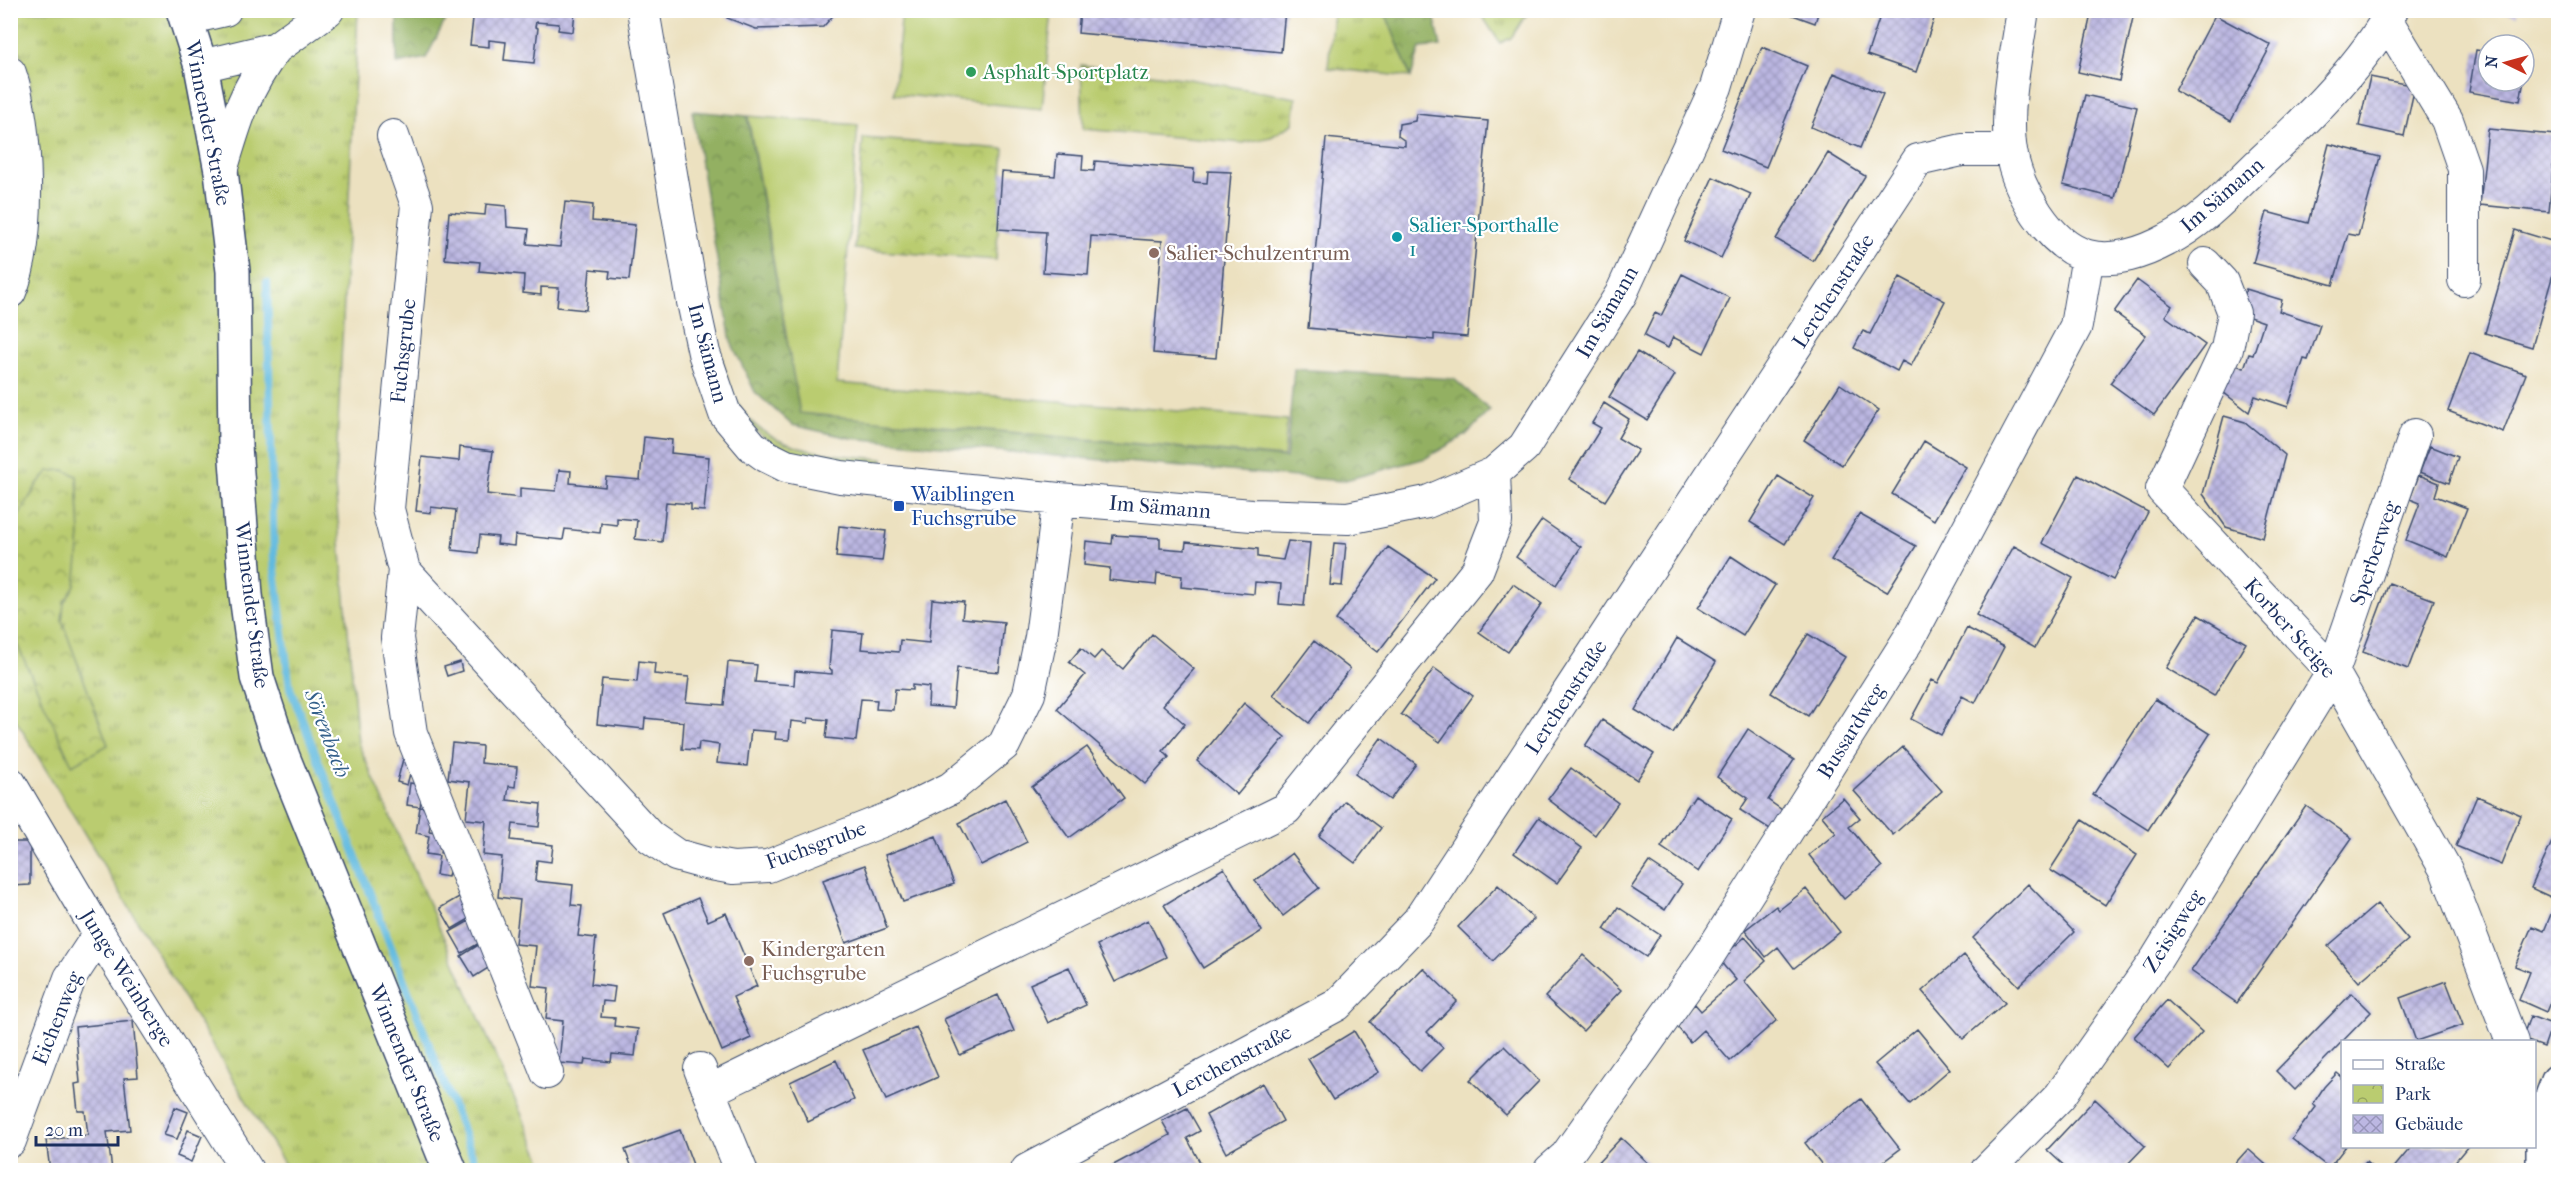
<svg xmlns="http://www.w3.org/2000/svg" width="2569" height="1181" viewBox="0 0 2569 1181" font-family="'IM FELL French Canon',serif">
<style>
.grass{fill:url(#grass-tufts);stroke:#6a7e67;stroke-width:1.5}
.forest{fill:url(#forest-crowns);stroke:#577060;stroke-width:1.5}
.park{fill:url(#park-crowns);stroke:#6a7e67;stroke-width:1.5}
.pitch{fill:#bacc70;stroke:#6a7e67;stroke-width:1.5}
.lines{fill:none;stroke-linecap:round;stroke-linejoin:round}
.stream{stroke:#61badf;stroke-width:8}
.building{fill:url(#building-cross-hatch)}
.minor-casing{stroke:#3a4a6d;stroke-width:34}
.tertiary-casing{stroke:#3a4a6d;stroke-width:36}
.minor{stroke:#fff;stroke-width:32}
.tertiary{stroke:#fff;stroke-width:33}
.leisure-dot{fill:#2e9e5b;stroke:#fff;stroke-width:2}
.culture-dot{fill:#0f9aa8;stroke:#fff;stroke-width:2}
.education-dot{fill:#8d6e63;stroke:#fff;stroke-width:2}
.transit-dot{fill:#1a4fb4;stroke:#fff;stroke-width:2}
.labels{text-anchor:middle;stroke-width:4.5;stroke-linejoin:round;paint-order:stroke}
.leisure-label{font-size:21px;fill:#27864d;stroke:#fff;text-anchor:start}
.street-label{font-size:21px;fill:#1b2f5e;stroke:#fff}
.culture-label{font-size:21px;fill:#0d838f;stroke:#fff;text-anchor:start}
.education-label{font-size:21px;fill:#785e54;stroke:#fff;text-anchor:start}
.transit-label{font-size:21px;fill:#164399;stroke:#fff;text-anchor:start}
.water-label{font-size:22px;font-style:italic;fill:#34608b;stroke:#fff}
</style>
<defs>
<pattern id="grass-tufts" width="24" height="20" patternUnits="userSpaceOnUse" patternTransform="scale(1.5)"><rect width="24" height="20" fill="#bacc70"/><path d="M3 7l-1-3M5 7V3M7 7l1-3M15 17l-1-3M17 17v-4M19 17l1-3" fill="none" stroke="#96a65f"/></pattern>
<pattern id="forest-crowns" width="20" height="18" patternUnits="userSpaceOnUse" patternTransform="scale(1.5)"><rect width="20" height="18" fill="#93b062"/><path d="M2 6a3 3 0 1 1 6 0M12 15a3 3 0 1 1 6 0" fill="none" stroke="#779054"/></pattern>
<pattern id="park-crowns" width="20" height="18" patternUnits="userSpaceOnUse" patternTransform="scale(1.5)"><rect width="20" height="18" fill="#bacc70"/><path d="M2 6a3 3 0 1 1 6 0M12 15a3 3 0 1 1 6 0" fill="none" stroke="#96a65f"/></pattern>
<pattern id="building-cross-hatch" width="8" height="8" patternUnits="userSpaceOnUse" patternTransform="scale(1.5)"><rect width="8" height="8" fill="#bcb7e2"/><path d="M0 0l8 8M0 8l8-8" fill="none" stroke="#9895ba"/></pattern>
</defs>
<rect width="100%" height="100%" fill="#fff"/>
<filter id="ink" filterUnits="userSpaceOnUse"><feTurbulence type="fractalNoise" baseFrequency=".0167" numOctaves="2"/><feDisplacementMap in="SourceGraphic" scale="12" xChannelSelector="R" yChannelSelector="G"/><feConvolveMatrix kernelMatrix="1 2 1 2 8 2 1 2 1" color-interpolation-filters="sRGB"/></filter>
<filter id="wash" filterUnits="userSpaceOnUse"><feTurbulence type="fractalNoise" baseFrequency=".008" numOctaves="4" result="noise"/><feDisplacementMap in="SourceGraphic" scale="24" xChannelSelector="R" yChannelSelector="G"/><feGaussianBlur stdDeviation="1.35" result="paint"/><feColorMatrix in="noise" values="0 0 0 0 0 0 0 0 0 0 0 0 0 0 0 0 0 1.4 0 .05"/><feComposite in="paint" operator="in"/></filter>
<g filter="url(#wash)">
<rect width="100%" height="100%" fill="#ece1c0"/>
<!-- grass -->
<path class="grass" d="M11,11H358L335,486L358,743L546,1170H288L11,712V326L25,290L42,182L29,75L11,34Z
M1333,11H1370L1387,17L1411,77L1328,68Z
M1471,11H1529L1511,38L1500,43L1483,17Z
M1081,65L1189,79L1296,98L1293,124L1271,137L1243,143L1083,129Z
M715,338C723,359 727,385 738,404C766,454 834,454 883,459L882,466C820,460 764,461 733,399C720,373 715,367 715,338Z"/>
<!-- forest -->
<path class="forest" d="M397,11H450L426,58L397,64Z
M1370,11H1433L1441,46L1420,48L1411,77L1387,17Z
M692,111L747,116L800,413L1286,458L1294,369L1454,379L1490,410L1466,435L1426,458L1342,481L850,438L792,425L755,392L731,342Z"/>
<!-- park -->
<path class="park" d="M863,138L1004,149L996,260L855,249Z
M64,470L77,476L80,534L78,559L75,585L64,603L62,621L108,745L72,765L11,631V529L38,483L49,471Z"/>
<!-- pitch -->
<path class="pitch" d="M902,11H1052L1042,109L894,94Z
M748,116L858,125L837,383L1287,420L1284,457L800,413Z"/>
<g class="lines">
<!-- stream -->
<path class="stream" d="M267,283L274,562L290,688L478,1170"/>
</g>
<g id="blocks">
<!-- building -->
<path class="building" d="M474,10H575L573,32L558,30L559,24L536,22L535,27L538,28L534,63L504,60L506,42L489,40V47L470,45Z
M726,10H838L823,27L756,29L727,18Z
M1080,10H1285L1281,52L1078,33Z
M1779,10H1819L1815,23Z
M1882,10H1937L1916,72L1867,55Z
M2092,10L2134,13L2119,81L2078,72Z
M2489,10H2517V16Z
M2215,15L2271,45L2231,121L2175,91Z
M1762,47L1807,66L1766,167L1721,149Z
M2476,50L2488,52V81H2524L2520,101L2469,92Z
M1834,73L1883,94L1860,148L1811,127Z
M2370,77L2415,86L2404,136L2359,126Z
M2085,95L2137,107L2115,198L2063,185Z
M1416,114L1488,121L1467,337L1434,334V340L1308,328L1326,138L1405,146V141L1398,136L1399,124L1415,121Z
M2488,129L2556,135L2549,212L2480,205Z
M2329,144L2380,157L2358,236L2348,234L2333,285L2253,263L2267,212L2308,223Z
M1828,153L1865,176L1813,261L1776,239Z
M1057,154L1083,156L1082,170L1094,171L1095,161L1194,169L1193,182L1207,183L1208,171L1231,172L1216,358L1153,353L1162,241L1091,236L1088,275L1043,272L1046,232L998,229L1002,172L1055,176Z
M1713,177L1751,194L1721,258L1684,241Z
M565,202L593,205L592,221L635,225L629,280L609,278L610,271L590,269L586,310L557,307L559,288L541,287V295L523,293L524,275L479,271L480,262L445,259L449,212L485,215L486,204L506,206L507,227L529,229L527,244L560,247Z
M2515,230L2558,243V257L2532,347L2485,333Z
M1682,274L1730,298L1704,353L1673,337L1668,348L1644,336L1655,313L1661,316Z
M1900,277L1945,301L1911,366L1902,361L1897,371L1854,348L1863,331L1870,334Z
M2137,280L2172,306L2165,316L2205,345L2154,415L2110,383L2146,335L2114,312Z
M2246,289L2282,300L2279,311L2320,325L2308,360L2304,359L2288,407L2255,396L2249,412L2219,389L2228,362L2244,368L2249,354L2253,355L2264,322L2238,313Z
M1637,352L1675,375L1647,420L1609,397Z
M2470,353L2526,374L2503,432L2448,411Z
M1840,384L1879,410L1842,465L1804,440Z
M1604,403L1629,419L1618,438L1638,450L1605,501L1569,479L1601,428L1592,423Z
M2224,416L2245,422L2285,455L2263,538L2226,527L2203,494Z
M644,437L672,440L671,453L709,457L704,511L691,510V504L666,502L662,542L635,539L637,520L617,518V525L601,523L600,533L565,529L563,540L515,535L514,546L497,544L498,537L480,535L478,553L452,550L456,510L431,507V513L416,511L422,457L459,461L460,447L493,451L487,494L520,498V488L556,491L559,470L571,471L570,483L605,487L606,477L640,480Z
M1924,441L1966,467L1934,520L1892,494Z
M2430,446L2458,457L2449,483L2420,472Z
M2078,475L2148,512L2113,580L2042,543Z
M2419,475L2439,483L2435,496L2467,508L2448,557L2406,540L2420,503L2410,499Z
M1778,476L1814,498L1785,544L1750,522Z
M1859,514L1916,546L1887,592L1831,560Z
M1542,520L1581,547L1556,585L1516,557Z
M839,526L886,531L882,561L836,557Z
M1113,535L1160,538V548L1185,550L1186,542L1258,549V557L1283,560L1288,541L1310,543L1304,606L1279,604L1281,584L1255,582L1254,594L1181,587L1182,576L1157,573L1156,585L1109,580L1110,568L1084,565L1086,541L1112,544Z
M1334,543L1346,544L1342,586L1330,585Z
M2014,546L2073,578L2035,648L1976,615Z
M1388,547L1435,578L1378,652L1336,620Z
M1731,556L1775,585L1743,636L1698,608Z
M2389,583L2434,600L2408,669L2363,652Z
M1513,584L1542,604L1508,652L1479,632Z
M932,599L964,602L962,618L1004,622L999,672L957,668L953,708L928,706L929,687L912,685V690L895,689L893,710L876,709L877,700L861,699L856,741L826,738L828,720L808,718V723L791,721L789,740L775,739L776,732L751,730L747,766L717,763L719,745L699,742L698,750L682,749L684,722L645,718L644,729L597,724L602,679L637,682L639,661L655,663L654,674L689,677L686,702L724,705L728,662L757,665L755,682L794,685L795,671L832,674V670L829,669L832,630L863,633L861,649L899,652L900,640L929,643Z
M2198,615L2246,643L2214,696L2166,668Z
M1967,628L2004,647L1975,703L1962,696L1941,735L1911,719L1932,680L1938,683Z
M1152,634L1194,669L1163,705L1185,724L1163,751L1169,757L1145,784L1057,709L1085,675L1069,662L1081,648L1094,659L1101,651L1123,669Z
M1808,634L1845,657L1808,716L1771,693Z
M1677,638L1716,662L1673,733L1635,710Z
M1314,641L1350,669L1309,723L1273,695Z
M460,662L462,671L447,676L444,667Z
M1434,668L1473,696L1440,742L1401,714Z
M2155,699L2210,734L2148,830L2093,795Z
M1244,703L1285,737L1237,795L1197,761Z
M1602,720L1654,754L1637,780L1585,746Z
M1748,729L1794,760L1768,800L1782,810L1770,829L1740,810L1748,798L1717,777Z
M1381,738L1416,764L1390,800L1355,774Z
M452,743L482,746L481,763L517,767L515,787L509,786L507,800L541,804L539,827L513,824L511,840L553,845L551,862L537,860L535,881L573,885L571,905L582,906L578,936L596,938L591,984L615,987L613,1002L603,1001L601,1017L615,1018L614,1026L638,1029L635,1056L612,1054L611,1062L585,1059L584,1065L559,1063L563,1021L546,1019L549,988L532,986L536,946L515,944L520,900L498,897L502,857L483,855L486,821L466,819L470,782L448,779Z
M1087,747L1124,798L1069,838L1032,787Z
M1903,747L1942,791L1893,835L1854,791Z
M403,759L413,762L407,785L397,782Z
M1571,768L1618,803L1595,835L1548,799Z
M410,783L423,785L420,807L407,805Z
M1695,795L1732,819L1698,872L1661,847Z
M2477,796L2521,815L2501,865L2456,846Z
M1843,798L1860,818L1849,827L1882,867L1844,899L1809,855L1836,833L1822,816Z
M1005,799L1027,842L981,865L959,823Z
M1345,801L1381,828L1355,863L1319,836Z
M2306,806L2352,838L2237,1003L2191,971Z
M420,807L433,809L429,831L443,833L440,853L452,855L448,877L436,875L439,856L426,854L429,836L416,833Z
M1539,817L1582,848L1557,883L1514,853Z
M2082,820L2137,855L2105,905L2050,870Z
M2557,831L2558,983L2546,1012L2519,1000L2530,972L2515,966L2532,926L2544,931L2557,900L2531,888Z
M936,836L954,884L903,902L885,855Z
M10,842H30V885L10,886Z
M1292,853L1319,888L1283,916L1255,881Z
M1649,862L1682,884L1665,910L1631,888Z
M865,865L887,928L846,943L823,880Z
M1224,868L1262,931L1203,968L1164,905Z
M2028,884L2074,932L2019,986L1973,938Z
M1498,885L1534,919L1493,961L1458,927Z
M1806,889L1840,932L1794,968L1778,947L1766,957L1745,930L1776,906L1779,910Z
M459,897L471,918L452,929L440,908Z
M698,898L708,921L726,913L757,986L733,997L751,1038L722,1051L664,913Z
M2377,904L2408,940L2359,982L2328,946Z
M10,905L15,950H10Z
M1618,907L1660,935L1646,957L1604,929Z
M1148,920L1166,957L1115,982L1097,945Z
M469,921L481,942L462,953L450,932Z
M1745,937L1766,961L1744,981L1777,1020L1730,1061L1703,1030L1690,1042L1674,1023L1695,1004L1701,1011L1736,980L1719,960Z
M480,944L493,965L474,977L461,956Z
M1583,955L1621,990L1583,1031L1545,997Z
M1964,955L2005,1003L1963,1039L1922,991Z
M1069,967L1086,1005L1048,1023L1030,984Z
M1423,968L1457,1001L1427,1032L1443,1048L1420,1071L1370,1022Z
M2446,981L2463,1025L2416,1041L2400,998Z
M2352,993L2371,1012L2295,1090L2276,1071Z
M998,995L1014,1031L960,1055L944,1019Z
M2167,1000L2202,1032L2169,1069L2134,1037Z
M2530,1016L2552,1024L2544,1047L2522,1039Z
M133,1021L138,1077L124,1078L130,1130L107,1132L112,1170H50L46,1140L88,1135L85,1111H78L75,1084L80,1083L75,1027Z
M916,1027L938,1077L886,1100L863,1050Z
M1917,1029L1950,1069L1910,1104L1875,1064Z
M1354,1031L1379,1072L1333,1100L1308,1059Z
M1504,1046L1539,1081L1506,1115L1470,1080Z
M836,1060L854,1100L808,1122L790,1082Z
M2337,1073L2342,1077V1146H2346L2329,1168L2292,1139L2316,1107L2313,1104L2324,1087Z
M1263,1083L1283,1121L1226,1153L1206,1115Z
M1861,1099L1900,1149L1872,1170H1826L1805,1143Z
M2095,1099L2145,1146L2122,1170H2069L2047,1150Z
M175,1107L188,1112L177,1139L164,1135Z
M1187,1108L1200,1131L1187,1138L1204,1170H1104L1170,1135L1162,1121Z
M188,1130L202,1136L191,1162L177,1156Z
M680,1130L695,1170H633L625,1150Z
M1621,1138L1656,1170H1591Z
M2412,1146H2468L2448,1170H2392Z
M2248,1149L2272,1170H2229Z
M2366,1162L2375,1170H2359Z"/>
</g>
</g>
<g filter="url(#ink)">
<use href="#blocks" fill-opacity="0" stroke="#3a4a6d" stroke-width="1.5"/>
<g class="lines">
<defs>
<path id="minor" d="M643,10L693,302L704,353L725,414L752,446L766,456L786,466L841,477L1059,499L1252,515L1348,518L1427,502L1494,473L1524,447L1621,294L1716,87L1739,10
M2023,10C2017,51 2004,110 2011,151C2017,189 2049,246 2088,256C2114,263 2145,252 2167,240C2204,222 2235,186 2265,158C2307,120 2366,61 2392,10
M186,19L225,10
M2387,21L2447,120L2464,169V280
M201,66L276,48L328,10
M10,73C28,125 32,241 10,292
M393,136L417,205L388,509L404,570L650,837L676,855L705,863L733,868L768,866L892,817L951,788L1004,745L1029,694L1041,637L1059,499
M221,171C235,123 245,88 276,48
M2205,264L2222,282L2234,313L2227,349L2162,489L2333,672L2446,870L2512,1042
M404,570L397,638L411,733L547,1073
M10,783L99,934L247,1170
M700,1069L741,1170
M709,1091L1286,809L1477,571L1496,522L1494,473
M10,1141L70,978L99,934
M1027,1170L1337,1005L1418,921L1918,160L1962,150H2011
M1550,1170L1566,1156L1707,958L1910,637L2076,326L2088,256
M1987,1170L2060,1096L2157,958L2333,672L2415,435"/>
<path id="tertiary" d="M183,10L201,66L210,113L221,171L233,271L235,446L246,595L257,677L283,757L450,1170
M2543,1170V1120L2558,1081"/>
</defs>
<!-- minor casing -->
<use href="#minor" class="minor-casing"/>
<!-- tertiary casing -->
<use href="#tertiary" class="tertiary-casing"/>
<!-- minor -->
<use href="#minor" class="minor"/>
<!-- tertiary -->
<use href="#tertiary" class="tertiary"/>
</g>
</g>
<!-- markers -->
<circle class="leisure-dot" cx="971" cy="72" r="6"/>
<circle class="culture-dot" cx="1397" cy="237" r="6"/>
<g class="education-dot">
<circle cx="1154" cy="253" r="6"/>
<circle cx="749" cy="961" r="6"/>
</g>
<rect class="transit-dot" x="893" y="500" width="12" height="12" rx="3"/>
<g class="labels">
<!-- leisure labels -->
<g class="leisure-label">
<text x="983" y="79">Asphalt-Sportplatz</text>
</g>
<!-- street labels -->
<g class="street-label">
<text transform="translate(208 123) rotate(79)" y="7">Winnender Straße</text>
<text transform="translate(2222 195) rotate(-41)" y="7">Im Sämann</text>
<text transform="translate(1833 291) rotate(-57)" y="7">Lerchenstraße</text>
<text transform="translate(1607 312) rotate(-60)" y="7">Im Sämann</text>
<text transform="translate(403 351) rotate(-84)" y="7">Fuchsgrube</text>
<text transform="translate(708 353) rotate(75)" y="7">Im Sämann</text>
<text transform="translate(1160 507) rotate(5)" y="7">Im Sämann</text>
<text transform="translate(2374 553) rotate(-71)" y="7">Sperberweg</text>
<text transform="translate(252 605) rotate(83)" y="7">Winnender Straße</text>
<text transform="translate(2290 628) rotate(48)" y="7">Korber Steige</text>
<text transform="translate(1566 697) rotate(-57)" y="7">Lerchenstraße</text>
<text transform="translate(1851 731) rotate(-58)" y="7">Bussardweg</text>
<text transform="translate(816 845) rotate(-20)" y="7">Fuchsgrube</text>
<text transform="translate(2173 931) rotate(-58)" y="7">Zeisigweg</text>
<text transform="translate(127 978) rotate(58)" y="7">Junge Weinberge</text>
<text transform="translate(57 1018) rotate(-68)" y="7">Eichenweg</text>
<text transform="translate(1232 1061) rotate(-28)" y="7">Lerchenstraße</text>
<text transform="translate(407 1063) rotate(68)" y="7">Winnender Straße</text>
</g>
<!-- culture labels -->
<g class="culture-label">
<text x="1409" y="232">Salier-Sporthalle<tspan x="1409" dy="24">1</tspan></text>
</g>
<!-- education labels -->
<g class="education-label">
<text x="1166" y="260">Salier-Schulzentrum</text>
<text x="761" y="956">Kindergarten<tspan x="761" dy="24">Fuchsgrube</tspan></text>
</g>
<!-- transit labels -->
<g class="transit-label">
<text x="911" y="501">Waiblingen<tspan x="911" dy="24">Fuchsgrube</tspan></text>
</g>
<!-- water labels -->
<g class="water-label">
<text transform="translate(328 733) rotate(69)" y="8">Sörenbach</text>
</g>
</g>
<!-- margin -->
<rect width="2569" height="1181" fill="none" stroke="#fff" stroke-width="36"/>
<!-- legend -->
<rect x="2341" y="1040" width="195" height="108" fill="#ffffff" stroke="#a4acbf" stroke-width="1.5"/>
<rect x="2353" y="1060" width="30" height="9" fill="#ffffff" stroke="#a4acbf" stroke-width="1.5"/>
<text x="2395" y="1070" font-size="18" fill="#1b2f5e">Straße</text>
<rect x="2353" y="1085" width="30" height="18" fill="url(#park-crowns)" stroke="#a4acbf" stroke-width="1.5"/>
<text x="2395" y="1100" font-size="18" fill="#1b2f5e">Park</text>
<rect x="2353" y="1115" width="30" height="18" fill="url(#building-cross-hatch)" stroke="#a4acbf" stroke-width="1.5"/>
<text x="2395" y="1130" font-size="18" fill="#1b2f5e">Gebäude</text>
<!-- north arrow -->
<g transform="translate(2506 63) rotate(275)"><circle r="28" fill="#ffffff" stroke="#a4acbf" stroke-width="1.5"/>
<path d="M0-4.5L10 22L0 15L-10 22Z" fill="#c8321e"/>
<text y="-9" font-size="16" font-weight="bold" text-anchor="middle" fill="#1b2f5e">N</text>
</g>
<!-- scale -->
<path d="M36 1136v9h82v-9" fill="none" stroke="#1b2f5e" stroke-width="3"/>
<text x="45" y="1136" font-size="18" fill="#1b2f5e" stroke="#ffffff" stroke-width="4.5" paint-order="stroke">20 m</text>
</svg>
